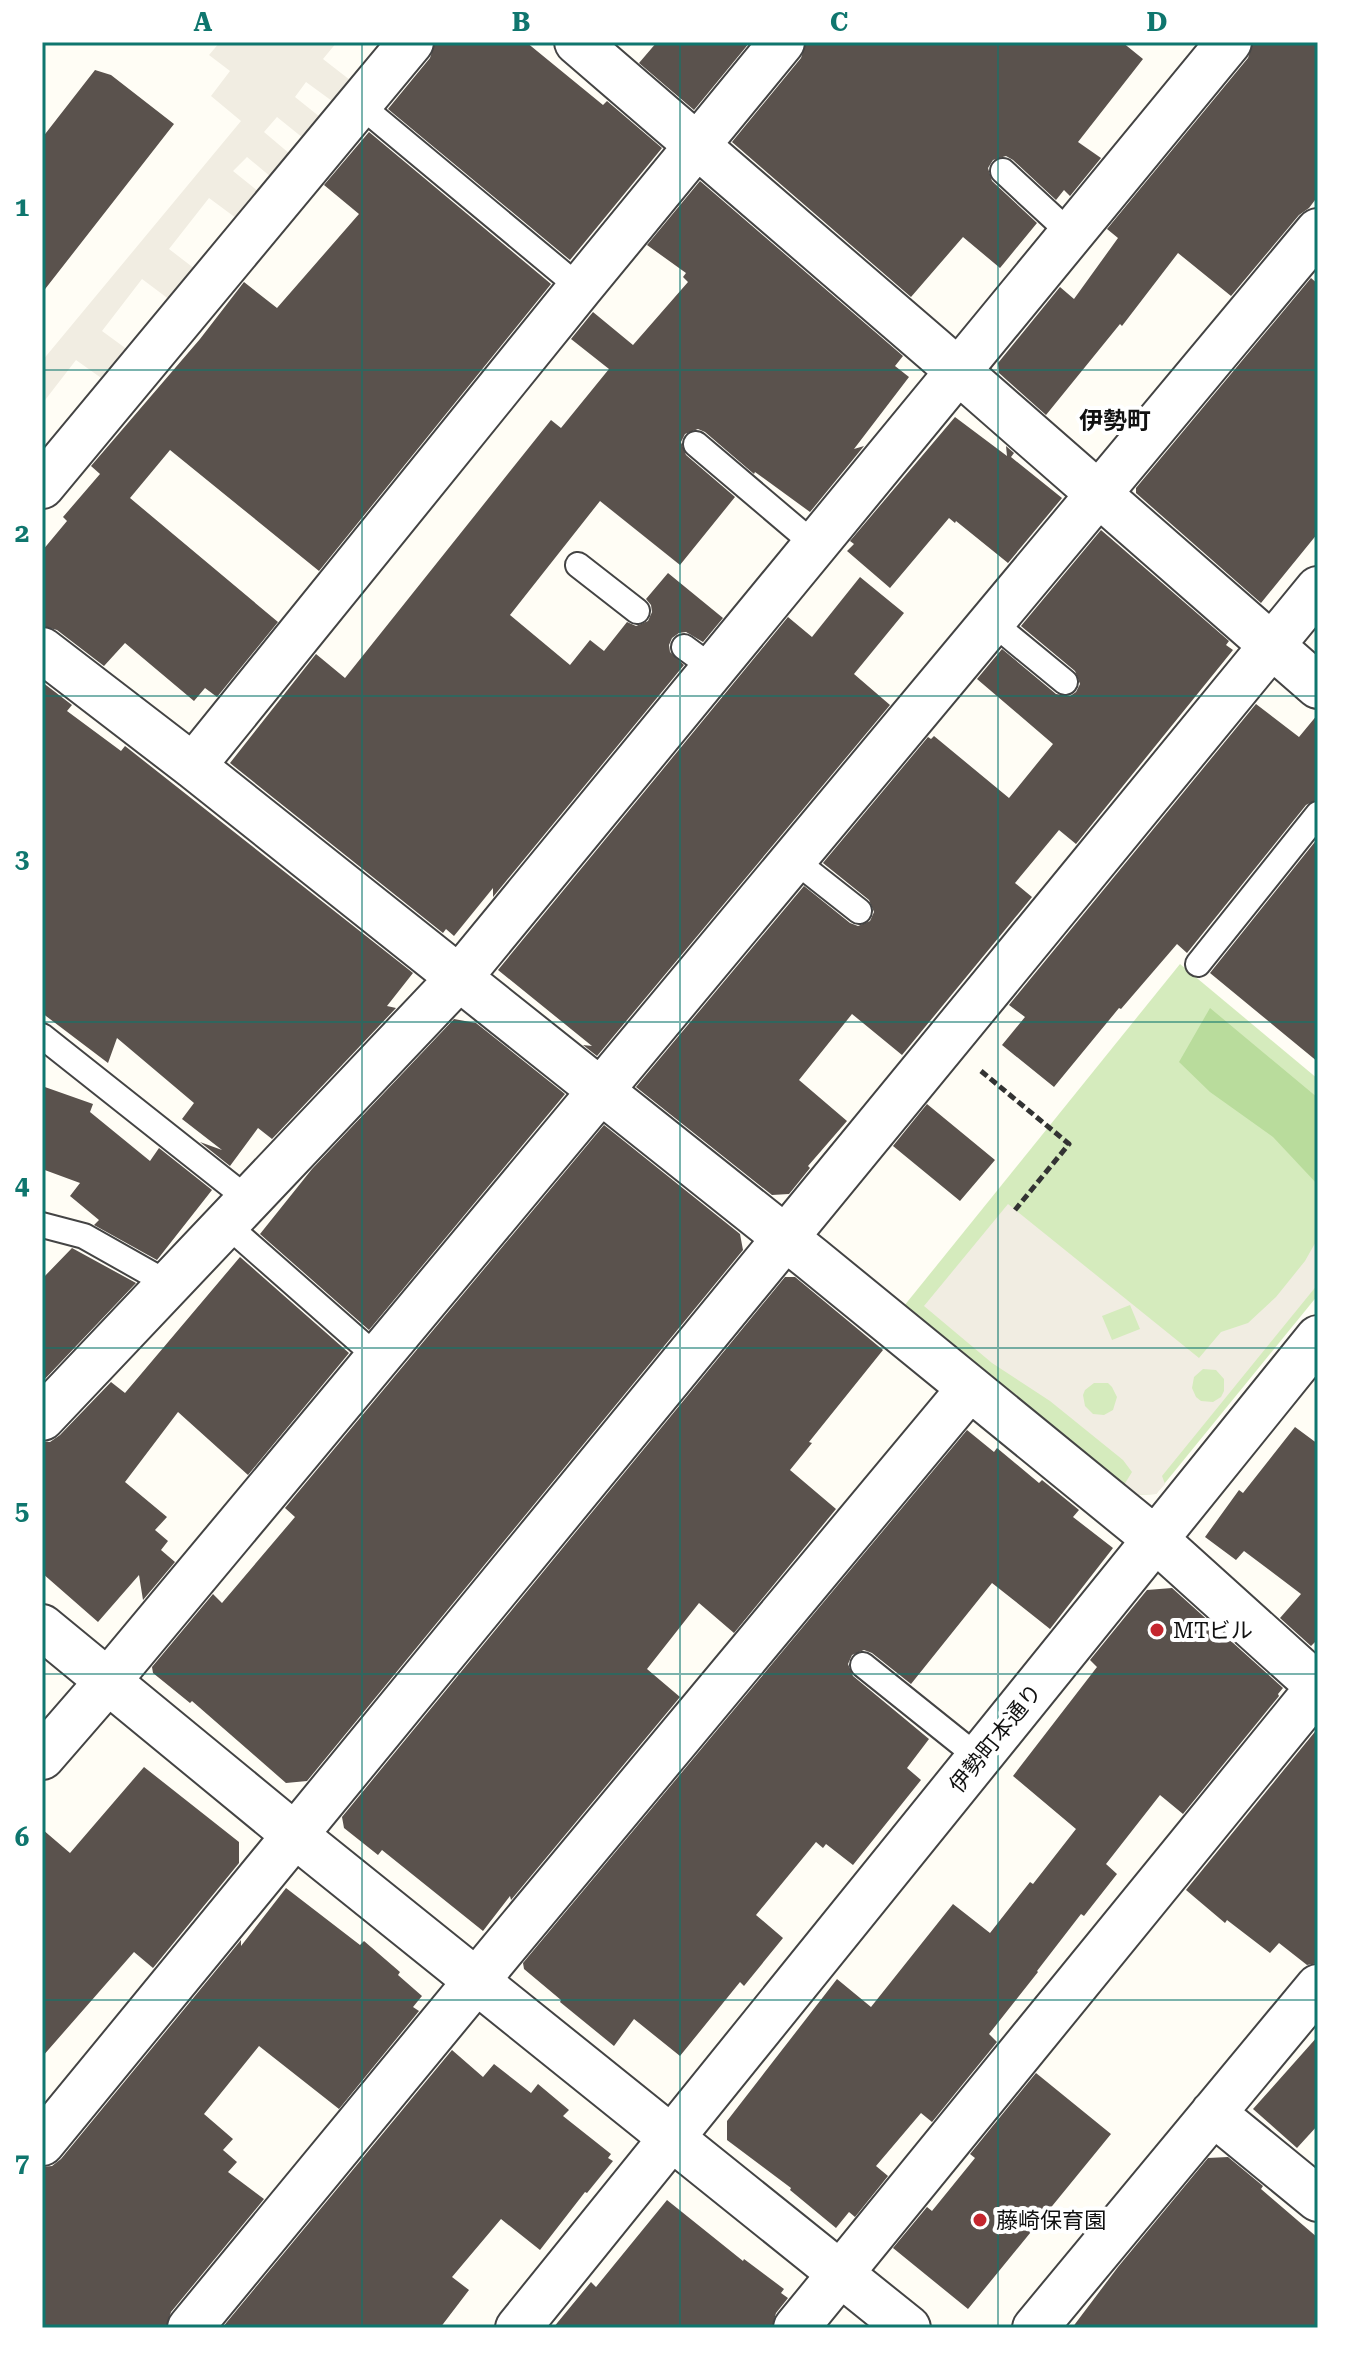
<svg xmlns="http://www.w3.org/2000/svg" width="1360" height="2370" viewBox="0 0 1360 2370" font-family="'Roboto Serif','Noto Sans JP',serif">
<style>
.green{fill:#d5ebbd}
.forest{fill:#b9dc9c}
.plaza{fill:#f1ede2;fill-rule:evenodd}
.building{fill:#5a524d}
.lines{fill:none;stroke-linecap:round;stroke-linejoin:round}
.service-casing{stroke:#444;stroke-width:28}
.minor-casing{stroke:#444;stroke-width:48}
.tertiary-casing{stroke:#444;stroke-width:48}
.path{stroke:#333;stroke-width:5;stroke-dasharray:8 4;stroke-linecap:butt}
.service{stroke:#fff;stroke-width:24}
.minor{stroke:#fff;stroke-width:44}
.tertiary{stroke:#fff;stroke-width:44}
.grid{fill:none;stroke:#0f766e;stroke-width:2;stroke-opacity:0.55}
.poi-dot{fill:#c4262e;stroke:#fff;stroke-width:3}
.labels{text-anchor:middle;stroke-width:8;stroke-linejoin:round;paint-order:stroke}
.poi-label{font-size:22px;fill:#111;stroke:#fff;text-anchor:start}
.street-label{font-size:22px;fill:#111;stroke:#fff}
.neighbourhood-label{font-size:24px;font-weight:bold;fill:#111;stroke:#fff}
.neatline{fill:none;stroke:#0f766e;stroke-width:3}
.grid-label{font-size:26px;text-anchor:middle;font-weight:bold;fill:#0f766e}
</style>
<rect width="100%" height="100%" fill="#fffdf5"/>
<!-- green -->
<path class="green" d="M1180,964L1318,1079V1295L1156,1494L1136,1495L904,1306Z"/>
<!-- forest -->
<path class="forest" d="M1210,1008L1318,1098V1185L1273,1137L1210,1092L1179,1062Z"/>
<!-- plaza -->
<path class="plaza" d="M220,42H337L323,59L350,80L332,101L306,82L295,97L320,117L303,138L277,117L264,132L290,154L271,177L247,157L233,171L259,192L236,218L209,198L169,249L195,269L170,300L142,279L102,331L128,350L104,380L76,360L42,404V361L241,121L211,96L230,71L209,55Z
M1008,1204L1199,1358L1221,1332L1248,1323L1276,1297L1305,1261L1318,1238V1284L1162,1476L1165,1484L1156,1494L1136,1495L1124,1485L1132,1472L1123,1460L1050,1401L992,1363L924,1306ZM1130,1305L1140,1329L1112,1340L1102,1316ZM1203,1369L1216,1370L1224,1379V1391L1221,1397L1213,1402L1201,1401L1196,1397L1192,1388L1194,1377ZM1094,1383H1108L1112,1387L1117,1397L1113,1410L1104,1415L1093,1414L1085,1406L1083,1395L1085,1390Z"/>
<!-- building -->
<path class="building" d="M435,42H526L603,105L607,101L662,148L570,260L388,109L430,58Z
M657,42H750L694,110L639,63Z
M806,42H1122L1143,59L1078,142L1101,158L1070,196L1064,190L1056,200L1013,160L1006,156L993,160L988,168L992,181L1037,223L1000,268L963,237L911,297L732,142L801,58Z
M1253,42H1318V196L1309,208L1299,215L1231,296L1178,253L1122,326L1120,324L1046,415L999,373L998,363L1060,287L1074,299L1118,238L1107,229L1248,58Z
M95,70L111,75L174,124L42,293V138Z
M369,132L551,284L319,571L170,450L130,498L278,622L217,697L205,688L194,701L125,643L104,666L57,630L42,626V551L67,521L63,517L100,474L91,466L200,339L244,282L277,308L359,214L324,185Z
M700,181L903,356L895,366L909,377L854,449L864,446L810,512L755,472L754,474L705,432L698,429L685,434L681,442L686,455L735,497L680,565L600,501L510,615L570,665L590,640L604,651L627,622L636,626L648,621L652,612L651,605L646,599L668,573L723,618L703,642L686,632L679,633L672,638L669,645L670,652L684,665L493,897V888L454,936L446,929L443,933L230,763L316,654L345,678L551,420L561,428L609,369L571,339L593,312L633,345L688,282L683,277L686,273L647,245Z
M1311,278L1318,284V533L1261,603L1136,493V488Z
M955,417L1007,456L1006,446L1014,453L1011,457L1062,498L1008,563L956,521L955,523L949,518L890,588L847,551L854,544L850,541Z
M1101,530L1229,641L1226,645L1233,650L1076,844L1059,830L1015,883L1032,897L902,1055L852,1014L799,1080L847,1121L808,1166L810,1168L789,1194L772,1195L636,1087L804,886L850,923L858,926L870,921L874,912L869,900L823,863L928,737L931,739L934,736L1009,798L1053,744L977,679L1002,649L1056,694L1070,696L1076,692L1080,684L1075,671L1021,626Z
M860,577L904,613L854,674L890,705L597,1056L583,1045L592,1046L498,970L788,617L812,637Z
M42,682L72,705L67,711L121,751L125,746L413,973L387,1006L396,1008L272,1139L258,1128L230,1166L200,1142L222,1150L182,1119L194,1103L117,1038L108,1063L42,1013Z
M1256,704L1299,737L1318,714V799L1306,805L1187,953L1177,944L1121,1009L1119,1008L1054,1087L1002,1045L1025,1017L1009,1005Z
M1318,838V1062L1210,973Z
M454,1019L476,1023L565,1094L369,1330L260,1234L312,1169Z
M42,1086L93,1104L90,1112L150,1161L159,1148L212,1190L157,1260L94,1225L99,1220L70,1196L80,1183L42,1169Z
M927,1104L995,1160L960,1201L893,1146Z
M604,1125L740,1234L743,1250L307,1781L286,1783L192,1701L190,1703L153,1673L152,1667L213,1594L222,1603L295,1517L285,1508Z
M72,1248L136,1283L42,1382V1279Z
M240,1257L349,1353L248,1475L178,1412L125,1482L167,1517L155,1530L168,1541L161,1550L175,1562L143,1600L139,1575L98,1622L42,1573V1442H50L60,1435L111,1382L125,1393Z
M785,1277H795L883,1350L809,1442L812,1443L790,1470L836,1509L734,1633L699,1603L647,1669L680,1697L511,1900L510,1896L483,1931L382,1850L378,1855L344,1828L342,1817Z
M1295,1427L1318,1444V1639L1311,1646L1280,1618L1301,1594L1244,1551L1236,1560L1205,1537L1239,1490L1243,1493Z
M967,1430L994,1452L997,1448L1039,1483L1042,1480L1079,1510L1073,1517L1113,1548L1050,1629L992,1583L911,1684L872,1653L864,1650L852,1655L848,1664L853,1676L929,1739L907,1768L921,1780L853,1865L826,1844L823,1848L816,1842L756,1915L783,1938L744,1986L740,1982L680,2056L634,2019L614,2046L560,2002L561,2000L524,1969L523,1963Z
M1172,1588L1283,1688L1278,1694L1279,1696L1183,1814L1160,1795L1106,1864L1117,1874L1084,1916L1081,1914L1037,1971L1038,1972L989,2034L997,2042L932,2122L921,2113L876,2166L888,2176L855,2217L849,2212L836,2228L790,2190L791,2188L727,2140V2121L837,1979L871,2007L953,1904L990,1933L1030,1882L1033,1884L1076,1829L1013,1776L1097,1667L1090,1660L1147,1590Z
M1318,1728V1963L1307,1965L1279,1943L1270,1953L1227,1920L1225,1923L1186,1890Z
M144,1767L239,1842V1863L153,1968L134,1952L42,2057V1829L70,1853Z
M286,1888L360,1945L364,1941L400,1972L398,1975L422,1996L413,2007L419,2011L339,2109L259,2046L204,2114L233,2139L223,2150L237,2162L228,2172L264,2199L171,2312L166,2328H42V2167L52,2166L61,2159L241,1940V1946Z
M1318,2036V2125L1297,2148L1253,2109Z
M452,2050L483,2077L494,2064L531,2093L538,2084L569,2110L563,2116L611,2154L608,2158L613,2161L587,2193L585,2192L540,2250L501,2219L452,2277L469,2290L440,2328H222Z
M1036,2073L1111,2134L968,2309L893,2248L927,2207L932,2211L975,2158L970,2154Z
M1228,2157L1263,2186L1261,2189L1318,2238V2328H1072L1118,2267L1208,2158Z
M667,2200L743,2261L744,2259L784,2289L781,2293L788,2298L776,2313L772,2328H553L591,2282L596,2287Z"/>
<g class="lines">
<defs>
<path id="service" d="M359,104L580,288
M1003,171L1071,234
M696,444L815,545
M578,565L637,611
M992,622L1065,682
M684,647L714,669
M793,859L859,911
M1198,964L1318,814
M42,1036L249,1200
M226,1224L377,1357
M42,1225L84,1236L169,1284
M863,1665L979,1758"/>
<path id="minor" d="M577,42L933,349L1318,686
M42,486L411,42
M42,650L193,766L812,1259L1155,1539L1318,1686
M193,766L580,288L782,42
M42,1418L458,979L1229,42
M42,1757L108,1681L1318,231
M1213,2113L1318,2199
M42,2143L1318,589
M190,2328L501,1951L970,1388
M518,2328L1318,1338
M796,2328L1318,1688
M1035,2328L1318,1987"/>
<path id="tertiary" d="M42,1627L296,1836L908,2328"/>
</defs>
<!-- service casing -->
<use href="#service" class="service-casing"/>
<!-- minor casing -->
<use href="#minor" class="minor-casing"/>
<!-- tertiary casing -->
<use href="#tertiary" class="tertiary-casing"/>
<!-- path -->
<path class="path" d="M981,1071L1069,1144L1015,1210"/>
<!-- service -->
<use href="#service" class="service"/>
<!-- minor -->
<use href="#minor" class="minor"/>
<!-- tertiary -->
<use href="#tertiary" class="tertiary"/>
</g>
<!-- grid -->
<path class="grid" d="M362,42V2328M680,42V2328M998,42V2328M42,370H1318M42,696H1318M42,1022H1318M42,1348H1318M42,1674H1318M42,2000H1318"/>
<!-- markers -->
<g class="poi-dot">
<circle cx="1157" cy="1630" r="8"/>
<circle cx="980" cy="2220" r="8"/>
</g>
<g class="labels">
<!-- poi labels -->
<g class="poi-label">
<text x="1173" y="1638">MTビル</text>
<text x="996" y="2228">藤崎保育園</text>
</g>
<!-- street labels -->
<g class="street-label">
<text transform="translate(995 1738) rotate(-51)" y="8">伊勢町本通り</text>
</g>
<!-- neighbourhood labels -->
<g class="neighbourhood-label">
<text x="1115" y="429">伊勢町</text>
</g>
</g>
<!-- border -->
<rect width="1360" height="2370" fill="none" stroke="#ffffff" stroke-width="88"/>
<rect x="44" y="44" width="1272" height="2282" class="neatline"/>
<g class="grid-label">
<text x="203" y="31">A</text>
<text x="521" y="31">B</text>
<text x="839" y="31">C</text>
<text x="1157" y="31">D</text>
<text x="22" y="216">1</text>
<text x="22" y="542">2</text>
<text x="22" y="868">3</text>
<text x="22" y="1194">4</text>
<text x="22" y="1520">5</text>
<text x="22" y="1846">6</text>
<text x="22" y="2172">7</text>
</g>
</svg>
